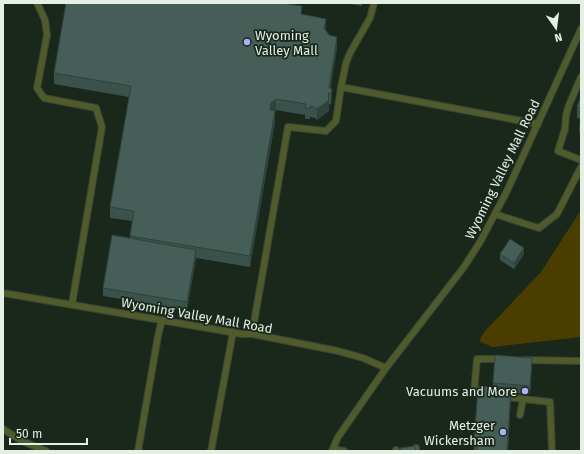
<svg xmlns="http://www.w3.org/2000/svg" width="584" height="454" viewBox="0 0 584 454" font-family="'Fira Sans',sans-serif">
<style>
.green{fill:#4b3d00}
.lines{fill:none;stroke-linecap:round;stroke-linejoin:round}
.lane-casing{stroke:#364437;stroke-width:8}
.lane{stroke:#4f5b2b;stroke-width:6}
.wall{fill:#3b514b}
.shaded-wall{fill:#30423d}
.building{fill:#455e57;stroke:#30423d}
.poi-dot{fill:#adaffb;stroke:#19281b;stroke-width:1.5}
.labels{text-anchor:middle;stroke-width:3.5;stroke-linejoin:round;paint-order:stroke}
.poi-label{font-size:13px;fill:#e5efe6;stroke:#19281b;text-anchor:end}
.street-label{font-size:13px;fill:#e5efe6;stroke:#19281b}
</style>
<rect width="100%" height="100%" fill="#19281b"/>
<!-- green -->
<path class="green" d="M581,210V337L492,347L479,341L485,331L541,272Z"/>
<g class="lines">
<defs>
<path id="lane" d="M37,3L45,20L47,35L37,88L44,98L96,108L102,127L72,304
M581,77L569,105L566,115L565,129L558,151L581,160
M341,87L346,63L350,53L370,18L374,3
M495,214L526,224L539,228L557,214L581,167
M3,293L242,334H252L338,351L363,358L386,368
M252,334L288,127L326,131L336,121L341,87L538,124
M524,360L581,361
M486,395L474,393L477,359H501
M505,397L550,402L552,451
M520,415L523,399
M3,429L22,441L46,451
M416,448V451
M333,449L344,451
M396,450V451
M138,451L158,336L162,320
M211,451L233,332
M332,451L338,437L386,368L464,267L480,242L507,191L581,29"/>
</defs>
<!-- lane casing -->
<use href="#lane" class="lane-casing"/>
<!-- lane -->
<use href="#lane" class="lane"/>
</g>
<!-- wall -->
<path class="wall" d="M345,3H362V6Z
M289,4L302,14L326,31L337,48L330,88L332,89L331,105L329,104V111L317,120L315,118L310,117V119H305V115L276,110L275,111V122L250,267L196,258L187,310L103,296V288L130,238L132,221L110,218V207L129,97L54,84V73Z
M581,96V133L579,132L580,119L577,118V107Z
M500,254H524L514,269L500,260Z
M532,366L530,394L511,393L508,451H474V444L493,387V383Z"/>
<!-- shaded-wall -->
<path class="shaded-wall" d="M326,19V30L324,28Z
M337,37V48L330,93L329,88Z
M276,99V110L271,114L270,110L271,103Z
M329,100V111L317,120V109Z
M275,111V122L250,267V256Z
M524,248V254L514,269V263Z
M196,250V258L187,310V302Z
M532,358V366L530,394V386Z
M511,388V399L508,451H507Z"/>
<!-- building -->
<path class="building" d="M66,3H289L288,4L302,6L301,14L326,19L324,28L329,35L337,37L329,88L332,89L331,94L328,93L329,100L317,109L315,107L310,106V108H305L306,104L276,99L271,103L270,110L275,111L250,256L130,236L134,211L110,207L131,86L54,73Z
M581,96V109L577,107Z
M112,235L196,250L187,302L103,288Z
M510,239L524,248L514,263L500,254Z
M495,355L532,358L530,386L493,383Z
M478,386L511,388L507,451H477V444H474Z
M415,446L416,451H401L400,448Z"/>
<!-- markers -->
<g class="poi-dot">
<circle cx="247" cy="42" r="4"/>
<circle cx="525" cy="391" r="4"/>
<circle cx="503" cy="432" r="4"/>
</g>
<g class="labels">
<!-- poi labels -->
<g class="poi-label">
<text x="255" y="40" text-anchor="start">Wyoming<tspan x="255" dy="15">Valley Mall</tspan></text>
<text x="517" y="396">Vacuums and More</text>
<text x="495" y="430">Metzger<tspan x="495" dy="15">Wickersham</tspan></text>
</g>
<!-- street labels -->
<g class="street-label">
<text transform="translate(502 169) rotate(-64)" y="5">Wyoming Valley Mall Road</text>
<text transform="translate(197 315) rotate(10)" y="5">Wyoming Valley Mall Road</text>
</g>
</g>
<!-- border -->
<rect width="584" height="454" fill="none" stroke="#e5efe6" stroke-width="8"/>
<!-- north arrow -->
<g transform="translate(556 28) rotate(166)" stroke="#19281b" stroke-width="3" paint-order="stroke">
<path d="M0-3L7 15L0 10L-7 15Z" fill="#e5efe6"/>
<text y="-6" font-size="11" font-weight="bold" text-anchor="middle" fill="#e5efe6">N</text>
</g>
<!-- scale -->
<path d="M10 438v6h77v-6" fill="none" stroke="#e5efe6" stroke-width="2"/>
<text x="16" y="438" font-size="12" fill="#e5efe6" stroke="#19281b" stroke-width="3" paint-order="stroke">50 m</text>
</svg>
